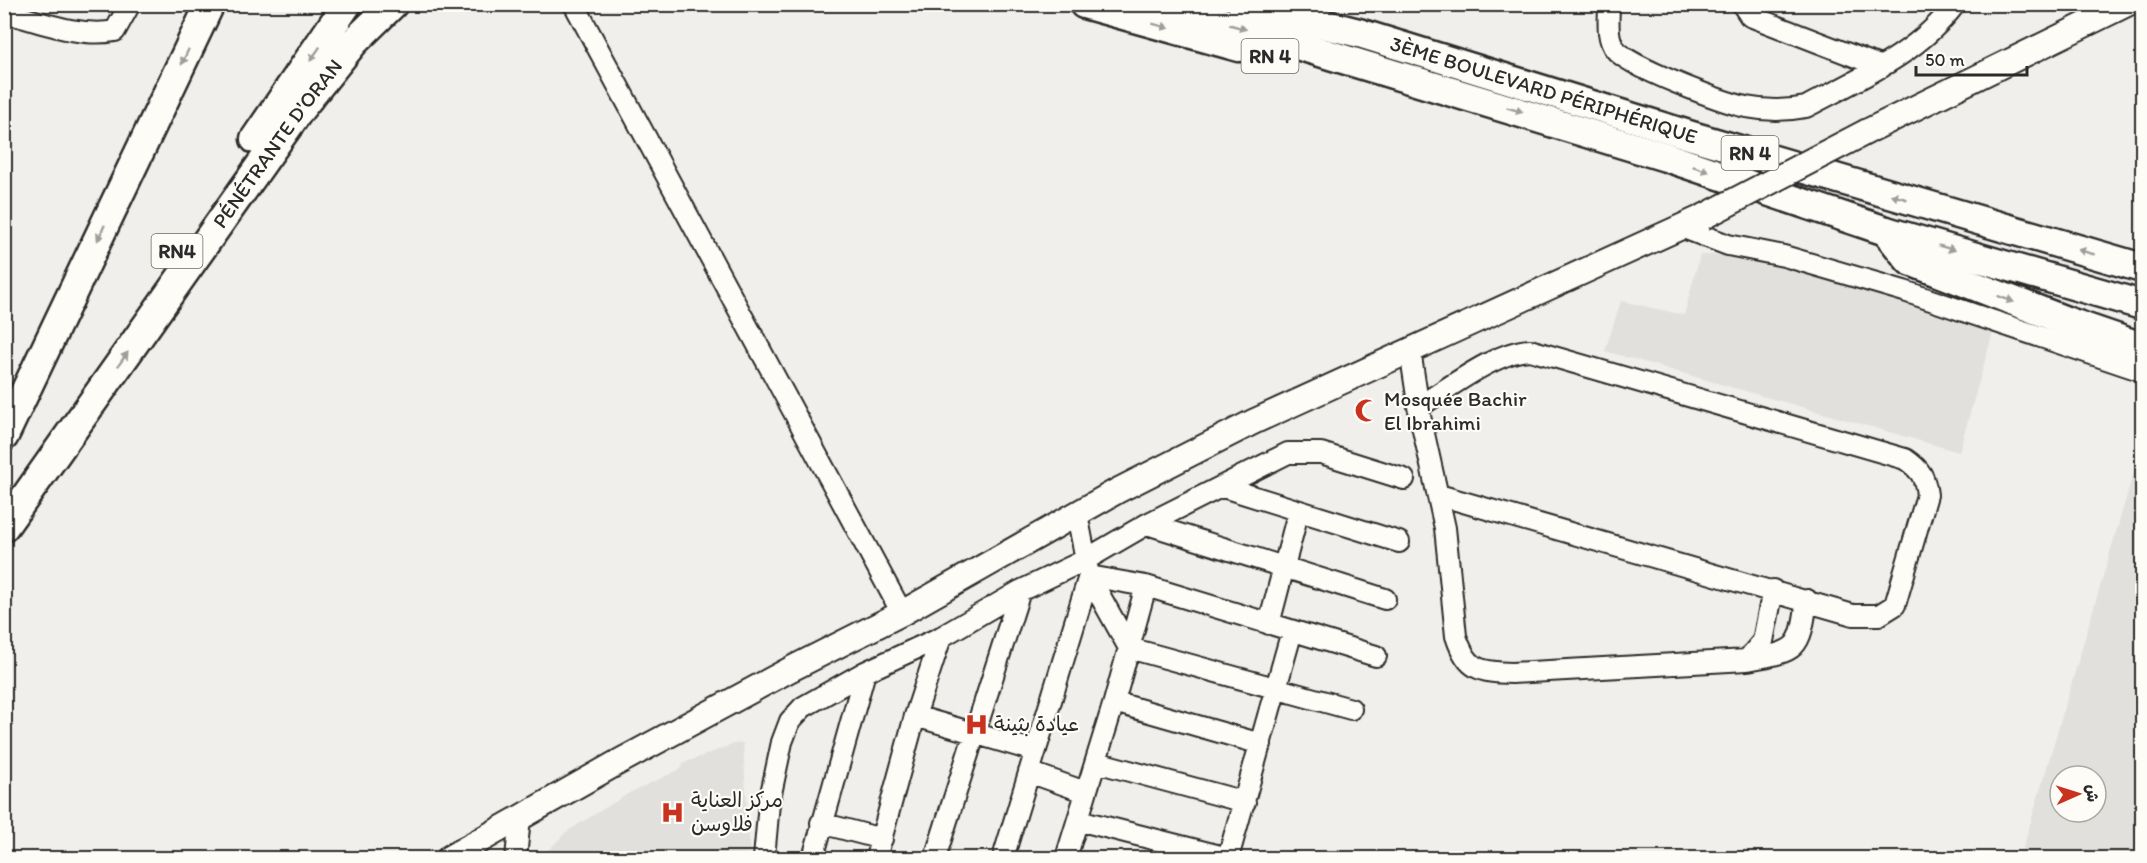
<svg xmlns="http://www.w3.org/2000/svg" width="2147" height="863" viewBox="0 0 2147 863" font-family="Itim,'Playpen Sans Arabic',sans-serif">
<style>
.built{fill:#e1e0dc;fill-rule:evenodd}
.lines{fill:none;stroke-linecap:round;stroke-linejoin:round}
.minor-casing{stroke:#2b2b2b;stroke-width:24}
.major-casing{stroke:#2b2b2b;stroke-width:28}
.highway-casing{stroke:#2b2b2b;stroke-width:33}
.minor{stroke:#fdfcf7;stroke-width:20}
.major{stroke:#fdfcf7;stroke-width:24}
.highway{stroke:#fdfcf7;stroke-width:28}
.major-bridge-casing{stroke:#2b2b2b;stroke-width:28;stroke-linecap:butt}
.major-bridge{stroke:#fdfcf7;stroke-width:24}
.oneway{fill:#9e9e9b}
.labels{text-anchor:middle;stroke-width:4.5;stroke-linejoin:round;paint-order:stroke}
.shield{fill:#fdfcf7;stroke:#6a6a68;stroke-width:1.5}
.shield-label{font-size:20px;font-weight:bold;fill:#2b2b2b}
.street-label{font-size:21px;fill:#2b2b2b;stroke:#fdfcf7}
.poi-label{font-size:21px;fill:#2b2b2b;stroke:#fdfcf7;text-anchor:start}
</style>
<rect width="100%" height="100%" fill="#f0efeb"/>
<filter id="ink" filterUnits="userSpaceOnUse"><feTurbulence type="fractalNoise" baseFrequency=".0167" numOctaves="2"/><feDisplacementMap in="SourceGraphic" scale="12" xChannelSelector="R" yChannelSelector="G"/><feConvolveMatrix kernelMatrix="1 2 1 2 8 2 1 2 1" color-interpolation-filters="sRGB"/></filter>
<g filter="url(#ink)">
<!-- built -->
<path class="built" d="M1700,255L1757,256L1995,325L1959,452L1605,351L1621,301L1684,315Z
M2142,444V858H2020L2052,750ZM2060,776H2096V812H2060Z
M743,743L750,858H541L566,832L631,792L681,769L684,763L734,744Z"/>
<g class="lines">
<defs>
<path id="minor" d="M574,4L902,613
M1609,4C1609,19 1606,37 1615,49C1628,67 1723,102 1746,107C1767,111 1786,111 1806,107C1860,78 1918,54 1955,4
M1742,4L1750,16L1882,67
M4,12C38,21 80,38 115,31L130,4
M1681,227L1728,245L1784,256L1904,291L2142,371
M1410,350L1420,416L1445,528L1456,636C1467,670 1479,672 1512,673L1747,660C1798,651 1800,651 1807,600
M1418,407C1448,389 1496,351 1530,350L1905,459C1921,470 1925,477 1927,495L1895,605L1879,615H1853L1439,495
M1223,487L1399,542
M1077,514L1089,576L1129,648L1351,709
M1147,524L1385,599
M1269,624L1298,513
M1747,660L1763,641L1773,590
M1114,702L1261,744
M915,716L1035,751
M1096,762L1245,802
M1029,772L1085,792
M1078,820L1228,858L1292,631
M821,823L882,839
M516,858L520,818
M764,858L769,803L782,742L790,721L803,707L865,672L941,637L1020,591L1085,560L1147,524L1288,453H1321L1404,479
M813,858L865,672
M876,858L915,716L941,637
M935,858L1020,591
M1003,858L1089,576L1146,586L1376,656
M1066,858L1114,702L1146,586"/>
<path id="major" d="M1868,131L2127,4
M449,858L615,764L791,669L902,613L1117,491L1253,422L1703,217"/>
<g id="highway">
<path d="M1084,4L1239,47"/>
<path d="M1162,4L1666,157L1886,231L2142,305"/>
<path id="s1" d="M1242,4L1359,33L1692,136L2142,268"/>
<path d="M255,139L347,4"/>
<path d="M1886,231L1910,261L2066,321L2142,347"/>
<path d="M4,436L210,4"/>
<path id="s2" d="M4,527L301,108L354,42L393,4"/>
</g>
</defs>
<!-- minor casing -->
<use href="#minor" class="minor-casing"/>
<!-- major casing -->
<use href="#major" class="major-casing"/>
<!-- highway casing -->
<use href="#highway" class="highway-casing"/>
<!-- minor -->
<use href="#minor" class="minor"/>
<!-- major -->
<use href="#major" class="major"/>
<!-- highway -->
<use href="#highway" class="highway"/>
<defs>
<path id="major-bridge" d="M1703,217L1868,131"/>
</defs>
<!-- major-bridge casing -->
<use href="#major-bridge" class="major-bridge-casing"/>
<!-- major-bridge -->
<use href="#major-bridge" class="major-bridge"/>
</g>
<!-- one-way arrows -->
<defs><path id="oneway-solid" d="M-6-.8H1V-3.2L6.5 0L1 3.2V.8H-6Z" transform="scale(1.5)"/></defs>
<g class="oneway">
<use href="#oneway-solid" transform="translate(1161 26) rotate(15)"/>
<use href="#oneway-solid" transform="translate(1238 27) rotate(16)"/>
<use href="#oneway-solid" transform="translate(315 54) rotate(125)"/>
<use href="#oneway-solid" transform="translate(185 57) rotate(115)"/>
<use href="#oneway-solid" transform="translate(1515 110) rotate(17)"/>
<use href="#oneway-solid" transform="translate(1701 169) rotate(19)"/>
<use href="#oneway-solid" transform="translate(1899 197) rotate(-164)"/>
<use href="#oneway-solid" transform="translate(101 233) rotate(115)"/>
<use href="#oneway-solid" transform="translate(1947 248) rotate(16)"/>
<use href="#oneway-solid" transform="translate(2086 252) rotate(-164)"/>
<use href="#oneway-solid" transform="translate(2006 299) rotate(21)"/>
<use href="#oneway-solid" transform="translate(123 359) rotate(-55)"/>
</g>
</g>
<!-- icons -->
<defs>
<symbol id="mosque-bare" viewBox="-9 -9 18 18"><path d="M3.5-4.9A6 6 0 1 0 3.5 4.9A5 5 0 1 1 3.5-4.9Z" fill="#c8321e" stroke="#fdfcf7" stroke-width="2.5" paint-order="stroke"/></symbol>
<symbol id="hospital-bare" viewBox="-9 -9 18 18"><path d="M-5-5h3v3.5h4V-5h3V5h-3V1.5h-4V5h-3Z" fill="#c8321e" stroke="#fdfcf7" stroke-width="2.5" paint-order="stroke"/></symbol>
</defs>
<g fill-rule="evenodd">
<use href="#mosque-bare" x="1350" y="394" width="33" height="33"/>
<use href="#hospital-bare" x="960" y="708" width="33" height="33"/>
<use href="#hospital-bare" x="656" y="796" width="33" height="33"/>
</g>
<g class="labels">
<!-- shield labels -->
<g class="shield">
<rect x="1241.5" y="39" width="57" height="34" rx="4.5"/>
<rect x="1721.5" y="136" width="57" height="34" rx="4.5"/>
<rect x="151.5" y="234" width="51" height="34" rx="4.5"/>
</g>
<g class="shield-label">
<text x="1270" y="63">RN 4</text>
<text x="1750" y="160">RN 4</text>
<text x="177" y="258">RN4</text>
</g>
<!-- street labels -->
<g class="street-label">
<text dy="7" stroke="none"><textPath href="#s1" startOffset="314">3ÈME BOULEVARD PÉRIPHÉRIQUE</textPath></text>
<text dy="7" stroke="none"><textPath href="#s2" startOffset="471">PÉNÉTRANTE D'ORAN</textPath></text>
</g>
<!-- poi labels -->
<g class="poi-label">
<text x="1384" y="406">Mosquée Bachir<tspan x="1384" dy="24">El Ibrahimi</tspan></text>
<text x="994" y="731">عيادة بثينة</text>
<text x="691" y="807">مركز العناية<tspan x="691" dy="24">فلاوسن</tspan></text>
</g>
</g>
<!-- margin -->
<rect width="2147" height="863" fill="none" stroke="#fdfcf7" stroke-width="24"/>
<rect x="12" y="12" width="2123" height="839" fill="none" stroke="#2b2b2b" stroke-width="2" filter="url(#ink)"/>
<!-- north arrow -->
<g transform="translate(2078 794) rotate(87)"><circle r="28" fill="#fdfcf7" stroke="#a9a8a5" stroke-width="1.5"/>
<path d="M0-4.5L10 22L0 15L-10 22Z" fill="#c8321e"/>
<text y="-9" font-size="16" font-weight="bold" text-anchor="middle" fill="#2b2b2b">ش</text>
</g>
<!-- scale -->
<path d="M1916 66v9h111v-9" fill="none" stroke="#2b2b2b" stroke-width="3"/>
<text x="1925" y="66" font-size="18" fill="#2b2b2b" stroke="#fdfcf7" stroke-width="4.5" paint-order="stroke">50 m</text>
</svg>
